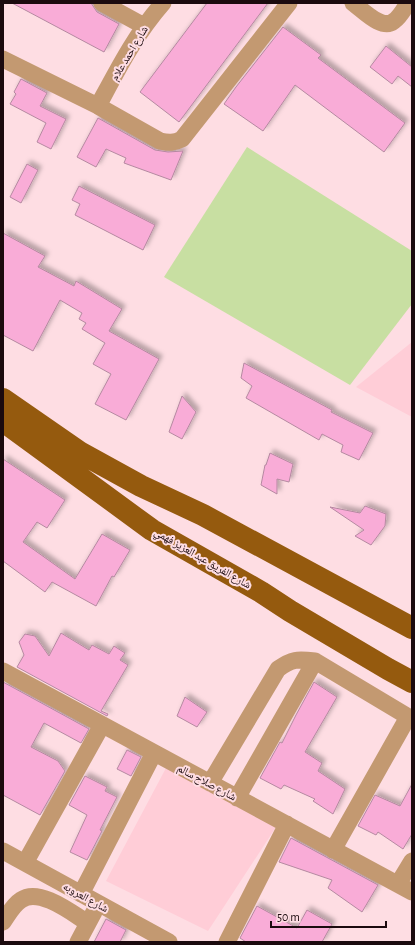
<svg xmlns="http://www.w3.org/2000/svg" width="415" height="945" viewBox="0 0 415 945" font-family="'Alegreya Sans','Noto Naskh Arabic',sans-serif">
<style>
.built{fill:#ffcdd7}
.garden{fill:#c8dfa2}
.building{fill:#f9acd7;stroke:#b589a1;filter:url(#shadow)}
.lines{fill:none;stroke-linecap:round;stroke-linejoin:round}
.street{stroke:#c39971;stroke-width:17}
.primary{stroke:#955a0e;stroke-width:22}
.labels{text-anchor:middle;stroke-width:4;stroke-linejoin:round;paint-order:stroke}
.street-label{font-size:11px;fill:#1b0a0e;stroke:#fedde3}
</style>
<defs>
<filter id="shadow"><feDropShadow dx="3.5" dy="-3.5" stdDeviation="2" flood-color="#0004"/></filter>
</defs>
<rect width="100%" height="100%" fill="#fedde3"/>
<!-- built -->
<path class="built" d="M412,342V417L356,387Z
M166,768L276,827L208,931L106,881Z"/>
<!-- garden -->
<path class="garden" d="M247,147L412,251V304L350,385L164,277Z"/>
<!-- building -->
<path class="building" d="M12,3H91L97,12L119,24L104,52Z
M207,3H268L179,122L140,92Z
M283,27L321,55L318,58L405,123L384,152L295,85L263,131L224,104L236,87Z
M386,46L412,67V87L398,76L392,84L370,67Z
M21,79L47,93L40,106L66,119L51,149L37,142L46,123L10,104L16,94L14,92Z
M98,118L155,150L168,152L183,151L171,180L124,163L126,158L106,149L96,167L77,157Z
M27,164L38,170L21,203L10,197Z
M79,186L155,225L143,250L75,215L80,204L72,200Z
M3,233L45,256L38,267L74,286L76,281L122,309L109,331L159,359L126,420L95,404L111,374L93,364L105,343L82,329L86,323L79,319L82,313L60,300L33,351L3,335Z
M244,363L332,410L331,412L373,433L359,460L341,452L343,445L322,434L319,440L246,398L252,386L241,378Z
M182,396L196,412L182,439L169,432Z
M270,453L293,464L289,482L277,479V494L261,485L265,465H266Z
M3,459L65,500L47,528L37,522L23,542L75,579L102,534L130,550L114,577L112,576L96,606L52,582L45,592L3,561Z
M365,506L386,514L385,526L371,545L355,536L364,530L330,507L360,513Z
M61,633L89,650L92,645L109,654L114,646L125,653L120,660L128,665L101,711L108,714L107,716L17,667L24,655L19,642L25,634L35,636L49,656Z
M3,682L89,729L81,743L44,723L31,747L58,761L65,771L40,815L3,795Z
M314,682L337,697L305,752L322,763L318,771L345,789L333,814L313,801L315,799L284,785L281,789L260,778L280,742L282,743L296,715Z
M185,697L207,712L197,727L177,716Z
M127,750L141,757L131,776L117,769Z
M85,776L107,787L105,791L117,797L100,830L102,831L87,860L70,852L87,815L69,805Z
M412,784V834L403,849L378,832L376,835L358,826L375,795L400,806Z
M291,838L378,885L362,912L328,888L332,880L279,862Z
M257,906L297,928L307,910L332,924L322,942H246L240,938Z
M106,919L126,930L120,942H94Z"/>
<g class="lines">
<!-- street -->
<path class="street" d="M102,3L144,26
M353,3C363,10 382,31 394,21C400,17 404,9 408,3
M3,59L98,106L160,141C169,143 174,143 182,139L289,3
M98,106C118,69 135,35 163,3
M3,671L412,892
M210,783L278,669C292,659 297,659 315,661L412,719
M237,798L315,661
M333,850L408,717
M3,851L169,942
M25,863L102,725
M398,884L412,861
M81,894L154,753
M3,922C8,915 13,905 21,900C39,887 72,913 88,923
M78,942L94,912
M227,942L287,824"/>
<!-- primary -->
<path class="primary" d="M3,399L81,453L141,486L203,515L412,628
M3,421L152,530L261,592L290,611L388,669L412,682"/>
</g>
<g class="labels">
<!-- street labels -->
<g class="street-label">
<text transform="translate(129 53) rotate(-59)" y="4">شارع احمد علام</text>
<text transform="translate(203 558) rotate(30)" y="4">شارع الفريق عبد العزيز فهمي</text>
<text transform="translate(207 782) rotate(28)" y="4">شارع صلاح سالم</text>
<text transform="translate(86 897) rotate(29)" y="4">شارع العروبه</text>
</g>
</g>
<!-- border -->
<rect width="415" height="945" fill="none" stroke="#1b0a0e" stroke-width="8"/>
<!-- scale -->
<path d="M271 921v6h115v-6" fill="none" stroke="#1b0a0e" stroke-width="2"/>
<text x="277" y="921" font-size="12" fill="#1b0a0e" stroke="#fedde3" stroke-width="3" paint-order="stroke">50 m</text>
</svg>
